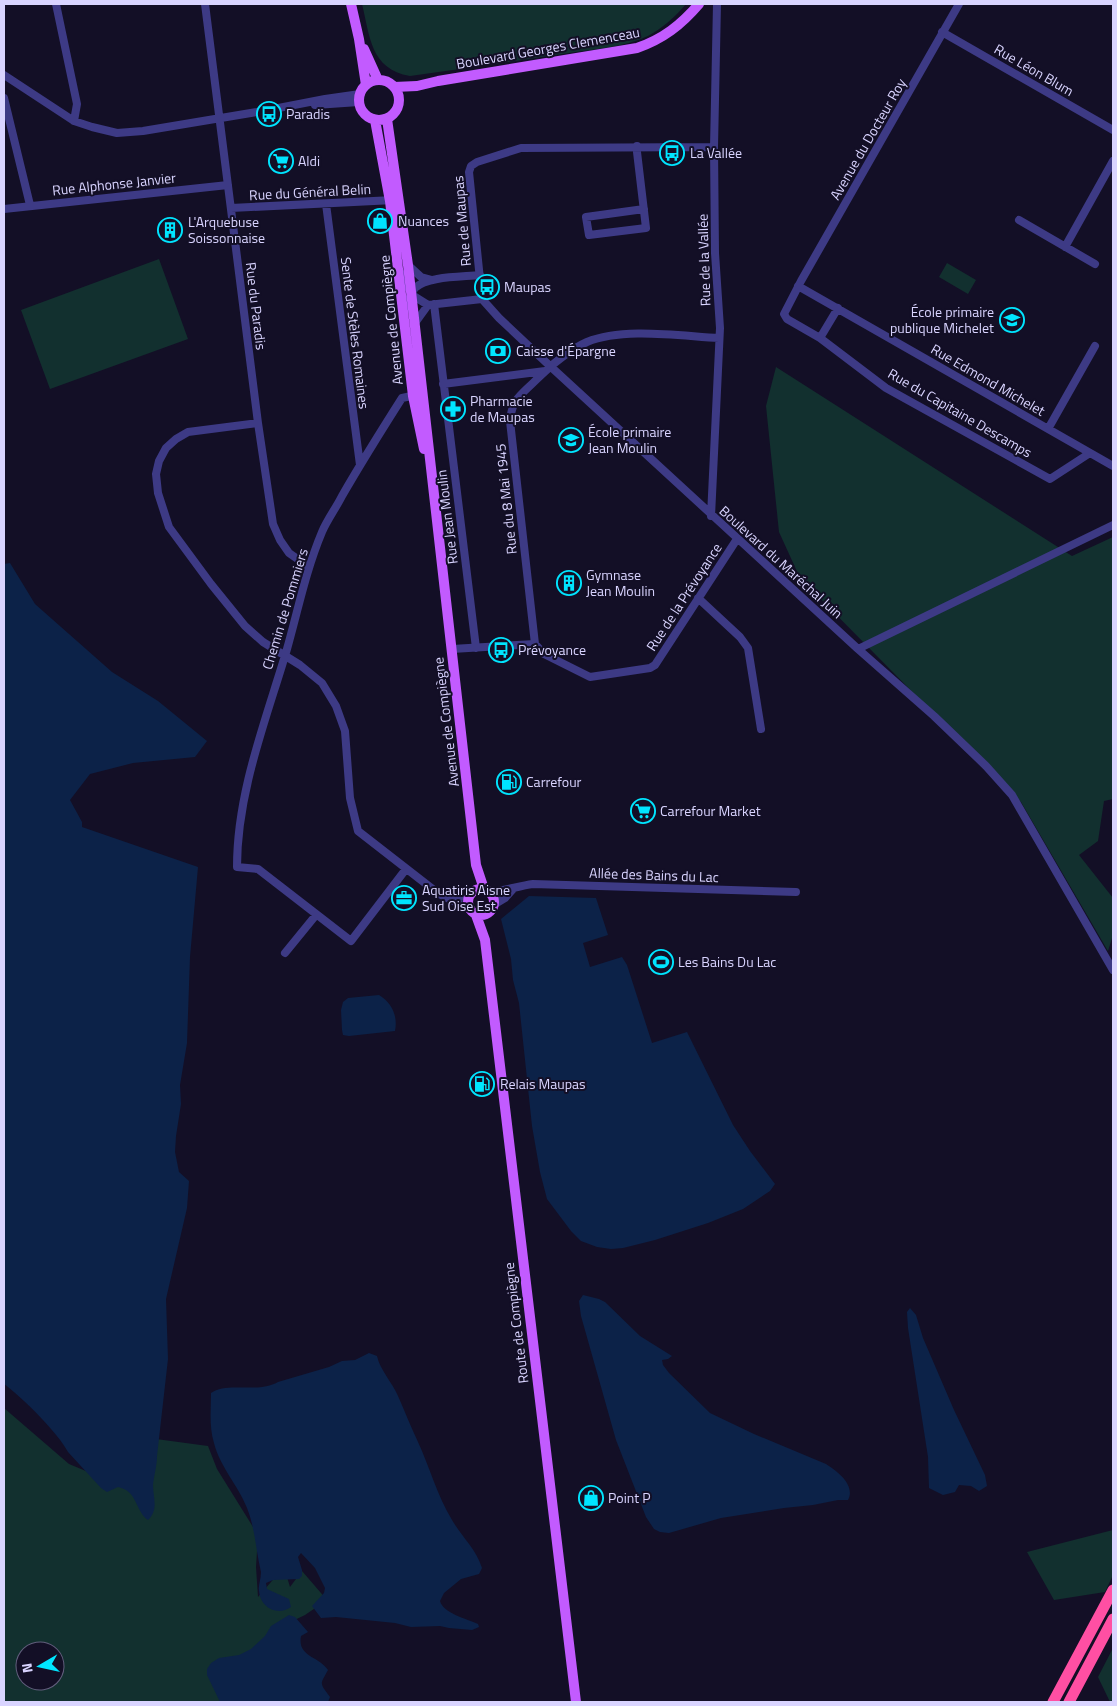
<svg xmlns="http://www.w3.org/2000/svg" width="1117" height="1706" viewBox="0 0 1117 1706" font-family="'Titillium Web',sans-serif">
<style>
.green{fill:#12302f;fill-rule:evenodd}
.water{fill:#0c2248}
.lines{fill:none;stroke-linecap:round;stroke-linejoin:round}
.minor{stroke:#3d3a85;stroke-width:8}
.major{stroke:#c25bff;stroke-width:10}
.highway{stroke:#ff4fa3;stroke-width:11}
.labels{text-anchor:middle;stroke-width:4;stroke-linejoin:round;paint-order:stroke}
.street-label{font-size:14px;fill:#d9d4ff;stroke:#130f26}
.poi-label{font-size:14px;fill:#d9d4ff;stroke:#130f26;text-anchor:start}
</style>
<rect width="100%" height="100%" fill="#130f26"/>
<!-- green -->
<path class="green" d="M362,4H686C676,16 663,28 648,36C625,47 595,49 569,53C516,61 463,69 410,76C370,69 370,36 362,4Z
M159,259L188,339L50,389L21,310Z
M947,263L976,280L968,294L939,277Z
M776,367L1072,556L1113,537V799L1104,801L1098,841L1079,855L1113,898V935L1108,951L1021,802L800,578L779,532L766,406Z
M4,1408L69,1464L146,1496L156,1439L208,1446L217,1469L258,1535L256,1567L258,1597L284,1567L290,1587L302,1571L327,1600L305,1615L276,1629L222,1702H4ZM25,1651H55V1681H25Z
M1113,1530V1575L1105,1592L1054,1600L1027,1552Z
M1113,1648V1702H1110L1098,1677Z"/>
<!-- water -->
<path class="water" d="M10,563L35,604L112,672L158,701L207,741L195,757L133,763L90,774L70,800L82,822V827L198,867L190,957L187,1043L180,1085L181,1104L176,1136L175,1152L179,1172L189,1181L187,1208L166,1299L168,1359L157,1456C157,1466 154,1475 153,1485C153,1497 159,1510 148,1520C135,1511 138,1491 118,1487L107,1492L101,1488L68,1452C59,1434 21,1396 4,1384V564Z
M529,896L596,898L608,935L583,943L590,967L622,957L627,965L652,1043L687,1032L733,1125L750,1151L775,1184L770,1191L743,1209L708,1223L655,1240L623,1248L611,1249L597,1247L581,1241L571,1231L547,1199L540,1172L532,1126L519,1003L513,980L511,959L501,919Z
M379,995C392,1003 398,1016 395,1031L349,1036L343,1035L342,1030L341,1010L343,1002L348,998Z
M583,1295L599,1299L605,1302L640,1336L672,1356L668,1359L662,1360L663,1365L669,1373L710,1413L754,1434L826,1464C837,1471 856,1485 848,1500H838L813,1505L784,1508L721,1518L669,1533L660,1532L654,1529L646,1517L616,1440L581,1316L579,1301Z
M910,1308L916,1315L923,1338L954,1410L985,1475L987,1486L979,1491L971,1486L959,1485L955,1492L943,1495L929,1488L928,1457L908,1328L907,1312Z
M369,1353L377,1356C380,1370 392,1382 398,1396C405,1412 411,1427 418,1442C430,1468 437,1495 452,1520C462,1537 476,1549 482,1568L479,1574L461,1579L444,1593L440,1601C443,1613 467,1619 478,1624L479,1627L472,1630L449,1628L440,1626L411,1627L395,1623L336,1617L321,1618L312,1606L324,1593L325,1588L315,1568L301,1553L298,1557L302,1570V1576L299,1579L273,1580L266,1583L267,1589L289,1599L291,1607C277,1617 260,1607 259,1591C258,1585 261,1580 261,1572C256,1551 255,1528 247,1508C238,1485 220,1467 214,1443C209,1427 211,1410 211,1393C227,1381 257,1394 278,1382L329,1367L342,1361L355,1360Z
M289,1615L295,1617L308,1632L301,1636C297,1657 319,1656 328,1670C320,1685 319,1682 330,1697L328,1702H220L207,1675V1669L211,1663L219,1658L239,1655L251,1649L265,1636L271,1626Z"/>
<g class="lines">
<!-- minor -->
<path class="minor" d="M56,4L77,104L74,121
M205,4L258,423L273,524L280,540L289,553L309,567
M942,32L1113,130
M4,75L74,121L92,127L117,133L143,131L263,111L325,99L360,94
M4,98L30,205
M315,105L359,102
M637,146V152C640,177 643,202 646,228L589,235L586,217L644,209
M326,204L360,465
M231,208L394,200
M4,209L228,185
M1019,220L1095,264
M1065,247L1113,161
M408,265L421,277L432,280
M400,272L412,295L428,305L482,299
M798,286L1113,466
M482,299L499,318L550,366L858,649L1113,525
M482,299L469,172L471,166L477,162L521,148L714,147
M434,304L476,648
M838,308L820,338L886,388L1050,479L1090,453
M404,313C407,306 410,294 415,288C427,276 463,277 480,275
M415,323L428,305
M820,338L787,319L784,314L801,281L959,4
M443,384L545,371
M258,423L188,432L176,439L166,448L159,461L156,474L158,493L169,527L211,584L245,626L263,642L300,665L322,683L336,706L345,731L350,798L358,831L439,894L471,910
M1048,429L1095,346
M711,516L720,328L715,253L714,147L717,4
M698,598L740,637L748,648L761,729
M535,644L510,421C512,399 520,396 535,381C550,366 567,351 587,342C623,327 680,336 719,338
M452,649L535,644L544,654L590,677L650,668L655,665L737,539
M858,649L934,716L986,766L1012,795L1113,970
M406,869L351,941L258,869L237,867C237,792 266,720 287,649C298,610 306,570 322,532C327,520 336,508 342,496C361,463 381,431 402,398L416,395
M490,892C505,891 518,886 533,884L796,892
M447,898L469,896
M495,904L505,898L513,889
M285,953L316,915"/>
<!-- major -->
<path class="major" d="M351,4L359,39L366,85
M364,49L378,80
M359 100a20 20 0 1 1 40 0a20 20 0 1 1-40 0Z
M394,87L417,86L438,81L637,48C663,39 681,25 699,4
M387,119L408,265L476,865L484,889
M375,120L390,201L413,396L424,449
M468 902a13 13 0 1 1 26 0a13 13 0 1 1-26 0Z
M476,915L485,940L576,1702"/>
<!-- highway -->
<path class="highway" d="M1053,1702L1113,1590
M1069,1702L1113,1619"/>
</g>
<!-- icons -->
<defs>
<symbol id="bus-ring" viewBox="-11 -11 22 22"><circle r="9.5" fill="#130f26" stroke="#00e5ff" stroke-width="1.5"/><path d="M-5-6H5V4H4V6H2V4H-2V6H-4V4H-5ZM-3.5-4V0h7V-4ZM-3.5 1.2v1.5H-2V1.2ZM2 1.2v1.5H3.5V1.2Z" fill="#00e5ff"/></symbol>
<symbol id="supermarket-ring" viewBox="-11 -11 22 22"><circle r="9.5" fill="#130f26" stroke="#00e5ff" stroke-width="1.5"/><path d="M-6-5.5h2.5l.6 2H6L4.5 2H-2.5L-4.4-4H-6ZM-1.5 3.2a1.3 1.3 0 1 0 .1 0ZM3 3.2a1.3 1.3 0 1 0 .1 0Z" fill="#00e5ff"/></symbol>
<symbol id="shop-ring" viewBox="-11 -11 22 22"><circle r="9.5" fill="#130f26" stroke="#00e5ff" stroke-width="1.5"/><path d="M-5-2.5h2.3a2.7 3.5 0 0 1 5.4 0H5L5.5 6h-11ZM-1.5-2.5h3a1.5 2.3 0 0 0-3 0Z" fill="#00e5ff"/></symbol>
<symbol id="building-ring" viewBox="-11 -11 22 22"><circle r="9.5" fill="#130f26" stroke="#00e5ff" stroke-width="1.5"/><path d="M-4-6H4V6H1V3H-1V6H-4ZM-2.5-4.3h1.7v1.8h-1.7ZM.8-4.3h1.7v1.8H.8ZM-2.5-1h1.7V.8h-1.7ZM.8-1h1.7V.8H.8Z" fill="#00e5ff"/></symbol>
<symbol id="school-ring" viewBox="-11 -11 22 22"><circle r="9.5" fill="#130f26" stroke="#00e5ff" stroke-width="1.5"/><path d="M0-5L7-2L0 1L-7-2ZM-4 1L0 2.5L4 1V4Q0 6-4 4Z" fill="#00e5ff"/></symbol>
<symbol id="bank-ring" viewBox="-11 -11 22 22"><circle r="9.5" fill="#130f26" stroke="#00e5ff" stroke-width="1.5"/><path d="M-6-4H6V4H-6ZM0-2.3a2.3 2.3 0 1 0 0 4.6a2.3 2.3 0 1 0 0-4.6Z" fill="#00e5ff"/></symbol>
<symbol id="pharmacy-ring" viewBox="-11 -11 22 22"><circle r="9.5" fill="#130f26" stroke="#00e5ff" stroke-width="1.5"/><path d="M-2-6h4v4h4v4h-4v4h-4v-4h-4v-4h4Z" fill="#00e5ff"/></symbol>
<symbol id="fuel-ring" viewBox="-11 -11 22 22"><circle r="9.5" fill="#130f26" stroke="#00e5ff" stroke-width="1.5"/><path d="M-5.5-6h7V0h2V4h1.3V-2.5L3-4.5l.8-.8L6-3V5H2.5V1h-1V6h-7ZM-4.2-4.7v3.2H.2V-4.7Z" fill="#00e5ff"/></symbol>
<symbol id="office-ring" viewBox="-11 -11 22 22"><circle r="9.5" fill="#130f26" stroke="#00e5ff" stroke-width="1.5"/><path d="M-6-3h4V-5.5h4V-3h4V5H-6ZM-1-4.5V-3h2v-1.5ZM-6 0V1H6V0Z" fill="#00e5ff"/></symbol>
<symbol id="stadium-ring" viewBox="-11 -11 22 22"><circle r="9.5" fill="#130f26" stroke="#00e5ff" stroke-width="1.5"/><path d="M0-5a6.5 5 0 1 0 0 10a6.5 5 0 1 0 0-10ZM-3.5-1.8h7v3.6h-7Z" fill="#00e5ff"/></symbol>
</defs>
<g fill-rule="evenodd">
<use href="#bus-ring" x="255" y="100" width="28" height="28"/>
<use href="#bus-ring" x="658" y="139" width="28" height="28"/>
<use href="#supermarket-ring" x="267" y="147" width="28" height="28"/>
<use href="#shop-ring" x="366" y="207" width="28" height="28"/>
<use href="#building-ring" x="156" y="216" width="28" height="28"/>
<use href="#bus-ring" x="473" y="273" width="28" height="28"/>
<use href="#school-ring" x="998" y="306" width="28" height="28"/>
<use href="#bank-ring" x="484" y="337" width="28" height="28"/>
<use href="#pharmacy-ring" x="439" y="395" width="28" height="28"/>
<use href="#school-ring" x="557" y="426" width="28" height="28"/>
<use href="#building-ring" x="555" y="569" width="28" height="28"/>
<use href="#bus-ring" x="487" y="636" width="28" height="28"/>
<use href="#fuel-ring" x="495" y="768" width="28" height="28"/>
<use href="#supermarket-ring" x="629" y="797" width="28" height="28"/>
<use href="#office-ring" x="390" y="884" width="28" height="28"/>
<use href="#stadium-ring" x="647" y="948" width="28" height="28"/>
<use href="#fuel-ring" x="468" y="1070" width="28" height="28"/>
<use href="#shop-ring" x="577" y="1484" width="28" height="28"/>
</g>
<g class="labels">
<!-- street labels -->
<g class="street-label">
<text transform="translate(548 48) rotate(-10)" y="5">Boulevard Georges Clemenceau</text>
<text transform="translate(1034 70) rotate(30)" y="5">Rue Léon Blum</text>
<text transform="translate(868 139) rotate(-60)" y="5">Avenue du Docteur Roy</text>
<text transform="translate(114 184) rotate(-6)" y="5">Rue Alphonse Janvier</text>
<text transform="translate(310 192) rotate(-3)" y="5">Rue du Général Belin</text>
<text transform="translate(462 221) rotate(-95)" y="5">Rue de Maupas</text>
<text transform="translate(704 260) rotate(-92)" y="5">Rue de la Vallée</text>
<text transform="translate(256 306) rotate(83)" y="5">Rue du Paradis</text>
<text transform="translate(391 320) rotate(-96)" y="5">Avenue de Compiègne</text>
<text transform="translate(355 333) rotate(83)" y="5">Sente de Stèles Romaines</text>
<text transform="translate(988 380) rotate(30)" y="5">Rue Edmond Michelet</text>
<text transform="translate(960 413) rotate(30)" y="5">Rue du Capitaine Descamps</text>
<text transform="translate(506 499) rotate(-96)" y="5">Rue du 8 Mai 1945</text>
<text transform="translate(447 517) rotate(-97)" y="5">Rue Jean Moulin</text>
<text transform="translate(781 562) rotate(42)" y="5">Boulevard du Maréchal Juin</text>
<text transform="translate(684 597) rotate(-57)" y="5">Rue de la Prévoyance</text>
<text transform="translate(285 609) rotate(-73)" y="5">Chemin de Pommiers</text>
<text transform="translate(446 722) rotate(-97)" y="5">Avenue de Compiègne</text>
<text transform="translate(654 875) rotate(2)" y="5">Allée des Bains du Lac</text>
<text transform="translate(516 1323) rotate(-97)" y="5">Route de Compiègne</text>
</g>
<!-- poi labels -->
<g class="poi-label">
<text x="286" y="119">Paradis</text>
<text x="690" y="158">La Vallée</text>
<text x="298" y="166">Aldi</text>
<text x="398" y="226">Nuances</text>
<text x="188" y="227">L'Arquebuse<tspan x="188" dy="16">Soissonnaise</tspan></text>
<text x="504" y="292">Maupas</text>
<text x="994" y="317" text-anchor="end">École primaire<tspan x="994" dy="16">publique Michelet</tspan></text>
<text x="516" y="356">Caisse d'Épargne</text>
<text x="470" y="406">Pharmacie<tspan x="470" dy="16">de Maupas</tspan></text>
<text x="588" y="437">École primaire<tspan x="588" dy="16">Jean Moulin</tspan></text>
<text x="586" y="580">Gymnase<tspan x="586" dy="16">Jean Moulin</tspan></text>
<text x="518" y="655">Prévoyance</text>
<text x="526" y="787">Carrefour</text>
<text x="660" y="816">Carrefour Market</text>
<text x="422" y="895">Aquatiris Aisne<tspan x="422" dy="16">Sud Oise Est</tspan></text>
<text x="678" y="967">Les Bains Du Lac</text>
<text x="500" y="1089">Relais Maupas</text>
<text x="608" y="1503">Point P</text>
</g>
</g>
<!-- border -->
<rect width="1117" height="1706" fill="none" stroke="#d9d4ff" stroke-width="10"/>
<!-- north arrow -->
<g transform="translate(40 1666) rotate(261)"><circle r="24" fill="#130f26" stroke="#625e7d"/>
<path d="M0-4L9 19L0 12L-9 19Z" fill="#00e5ff"/>
<text y="-8" font-size="14" font-weight="bold" text-anchor="middle" fill="#d9d4ff">N</text>
</g>
</svg>
